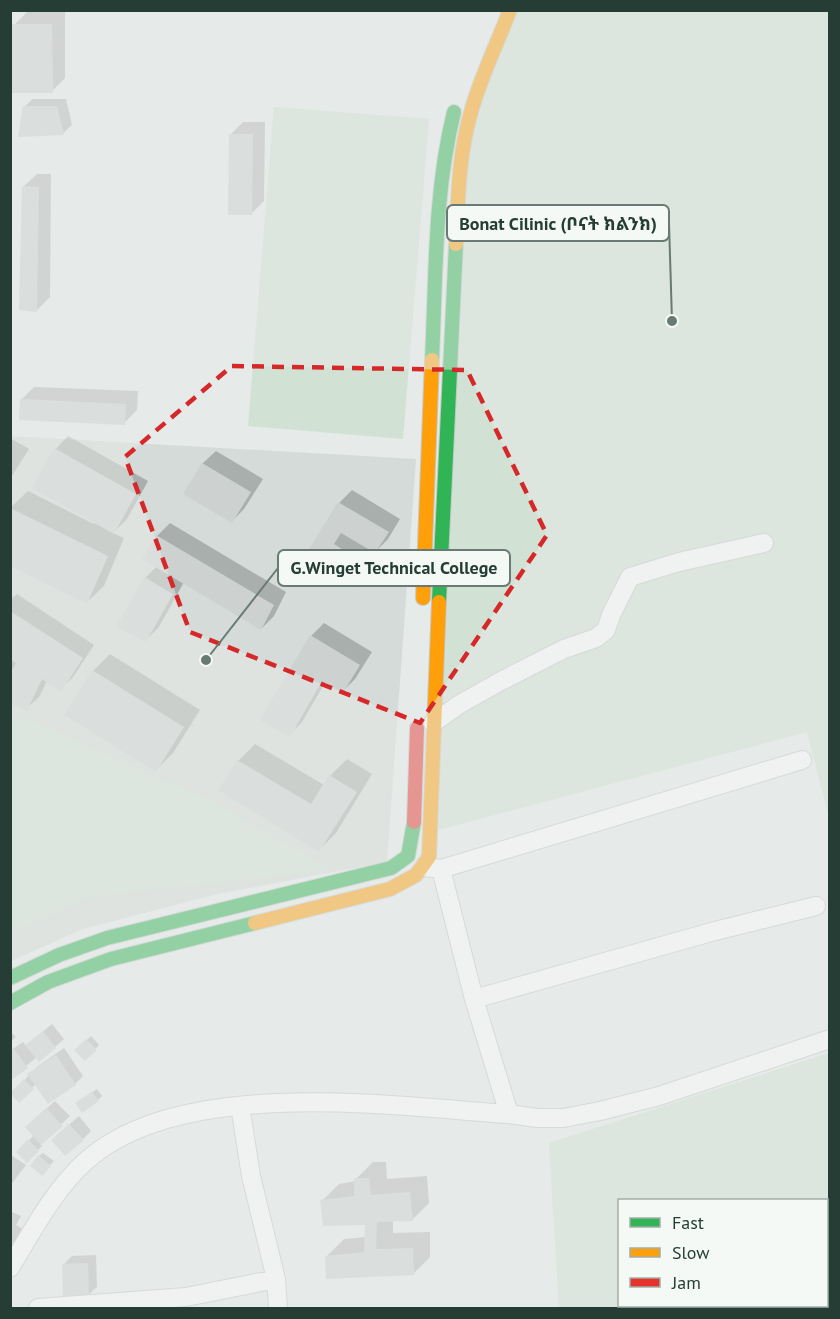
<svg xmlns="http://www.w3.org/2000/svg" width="840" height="1319" viewBox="0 0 840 1319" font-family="'PT Sans','Noto Sans Ethiopic',sans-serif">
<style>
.built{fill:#d4dbd8}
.green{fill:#d1e2d5;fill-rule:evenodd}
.shadow{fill:#0003}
.building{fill:#cdd2d0}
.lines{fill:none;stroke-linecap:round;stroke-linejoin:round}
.street-casing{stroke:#c3c7c5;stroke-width:20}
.fast-casing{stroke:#c2c8c5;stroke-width:16}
.slow-casing{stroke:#c2c8c5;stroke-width:16}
.jam-casing{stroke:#c2c8c5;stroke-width:16}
.street{stroke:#fbfcfc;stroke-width:18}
.fast{stroke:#30b455;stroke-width:14}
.slow{stroke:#ff9f0a;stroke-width:14}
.jam{stroke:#e5322d;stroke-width:14}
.marked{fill:none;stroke:#d62828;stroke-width:4.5;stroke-dasharray:12 8;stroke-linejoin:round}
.leader{fill:none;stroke:#697a74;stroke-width:2}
.callout-dot{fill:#697a74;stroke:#f4f9f6;stroke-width:2}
.callout{fill:#f4f9f6;stroke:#697a74;stroke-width:2}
.callout-label{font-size:18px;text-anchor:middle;font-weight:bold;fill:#253d35}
</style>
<rect width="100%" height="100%" fill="#e6eae8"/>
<!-- built -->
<path class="built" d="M10,436L416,459L387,862L217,894L83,929L11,961Z"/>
<!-- green -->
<path class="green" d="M508,11H829V818L807,732L438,830L467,109Z
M274,107L429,119L403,439L248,426Z
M11,716L32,721L209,800L333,870L94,896L11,933Z
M829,1053V1308H559L549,1143ZM620,1200H826V1306H620Z"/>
<!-- shadow -->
<path class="shadow" d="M27,12H65V78L52,91L14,25Z
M33,99H66L72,125L63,133L24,107Z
M243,122H265L264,201L251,214L230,135Z
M37,174H51L50,297L37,310L24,186Z
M34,387L138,391L137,410L124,423L21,400Z
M68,436L148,481L127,519L113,533L124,538L104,586L87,602L10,508L28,491L94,524L95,521L56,449Z
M10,438L29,449L10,479Z
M216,451L263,479L244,509L232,521L185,493L203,463Z
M352,490L400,519L388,539L377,550L381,553L368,573L355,586L306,556L339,503Z
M170,523L286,592L274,616L261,629L184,582L159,627L146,640L145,578L157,566V536Z
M17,594L94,645L73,677L60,690L47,681L39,697L26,709L10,702V600Z
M324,623L372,652L355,679L343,691L326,681L302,722L289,735L311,636Z
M110,654L200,710L173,753L156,770L93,671Z
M255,744L324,785L330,776L347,759L372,774L336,833L319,850L220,790L238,761Z
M52,1024L64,1039L40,1060L37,1057L10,1079V1051L23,1042L26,1046Z
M10,1031L16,1037L10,1042Z
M91,1036L99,1045L85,1059L76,1050Z
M64,1048L83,1076L75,1084H36L19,1101L12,1093L38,1066Z
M97,1089L102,1096L98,1100H80Z
M55,1101L70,1116L40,1144L42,1146L27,1161L18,1152L34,1135L35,1119Z
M79,1116L91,1131L83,1139L61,1132Z
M43,1153L54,1161L42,1174L39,1156Z
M11,1155L26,1165L10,1186V1156Z
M373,1162H386L387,1179L427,1176L429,1203L412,1220H393V1233L430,1232V1257L413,1274L327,1256L344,1239L366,1237V1223L322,1201L339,1184L356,1181V1179Z
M10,1211L21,1216L16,1225L23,1229L10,1247Z
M96,1255L97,1287L88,1295L64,1264L72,1256Z"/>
<!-- building -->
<path class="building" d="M12,24H52L53,93H12Z
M23,106H57L64,135L18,137Z
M229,134H253L252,215H228Z
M22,186L39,187L37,312L19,310Z
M20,399L126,404L125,425L19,420Z
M54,448L136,494L114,534L32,488Z
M202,463L251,492L232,523L183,494Z
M338,502L389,532L375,553L341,533L334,544L369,566L356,588L304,557Z
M10,508L108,556L87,604L10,566Z
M156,535L274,605L261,630L142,559Z
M144,577L173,594L146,642L116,627Z
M10,611L83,658L61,692L42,679L27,711L10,703V669L12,670L16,663L10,659Z
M310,635L360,665L343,693L322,681L290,737L260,720Z
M92,670L184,727L156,772L64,715Z
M237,760L311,804L329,775L357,792L319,852L218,790Z
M43,1031L56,1048L39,1062L25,1045Z
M86,1039L97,1050L85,1061L74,1050Z
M14,1049L28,1068L10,1081V1052Z
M56,1055L76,1085L48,1104L27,1074Z
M24,1079L34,1089L19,1103L10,1093Z
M92,1092L99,1101L82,1113L75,1103Z
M46,1108L63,1126L41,1145L25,1127Z
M69,1124L84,1140L65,1156L51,1140Z
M28,1139L39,1151L27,1163L16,1152Z
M38,1155L51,1166L42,1176L30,1166Z
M354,1178H369L371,1195L410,1192L413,1221L377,1222L376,1249L413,1248L414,1275L326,1279L325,1256L364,1252L365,1225L323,1226L320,1200L354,1196Z
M88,1263L89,1297H63L62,1264Z"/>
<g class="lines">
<defs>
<path id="street" d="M433,723L460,704L501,681L564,649L596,638L606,630L611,615L630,577L679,562L764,543
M424,867L441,869L802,760
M441,869L474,999L509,1114
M474,999L715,931L816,906
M240,1106L251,1176L276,1279L278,1308
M10,1268C31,1233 55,1188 86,1161C180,1076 391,1106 509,1114L537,1118H563L600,1111L659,1096L830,1039
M38,1308L186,1297L276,1279"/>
<path id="fast" d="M432,360C436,278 434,192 454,112
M439,602L456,244
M10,978L59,955L107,938L391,868L408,856L414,822
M10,1003L48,982L111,959L255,923"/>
<path id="slow" d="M456,244C458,206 458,166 467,128C476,87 495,49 510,10
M423,598L432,360
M255,923L390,889L416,875L429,857L439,602"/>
<path id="jam" d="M414,822L417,728"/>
</defs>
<!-- street casing -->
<use href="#street" class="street-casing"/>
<!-- fast casing -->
<use href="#fast" class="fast-casing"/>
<!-- slow casing -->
<use href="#slow" class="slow-casing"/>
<!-- jam casing -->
<use href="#jam" class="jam-casing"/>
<!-- street -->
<use href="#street" class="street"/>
<!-- fast -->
<use href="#fast" class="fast"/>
<!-- slow -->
<use href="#slow" class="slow"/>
<!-- jam -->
<use href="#jam" class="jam"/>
</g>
<!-- marked area -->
<path d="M0 0H840V1319H0ZM232,366L467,370L547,535L420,723L190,632L125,457Z" fill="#e6eae8" fill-opacity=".55" fill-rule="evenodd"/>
<path class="marked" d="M232,366L467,370L547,535L420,723L190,632L125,457Z"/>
<!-- callouts -->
<path class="leader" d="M672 321L669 223M206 660L278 568"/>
<g class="callout-dot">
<circle cx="672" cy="321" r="6"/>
<circle cx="206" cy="660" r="6"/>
</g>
<g class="callout">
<rect x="447" y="205" width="222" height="36" rx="6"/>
<rect x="278" y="550" width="232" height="36" rx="6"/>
</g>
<g class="callout-label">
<text x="558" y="230">Bonat Cilinic (ቦናት ክልንክ)</text>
<text x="394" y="574">G.Winget Technical College</text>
</g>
<!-- border -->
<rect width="840" height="1319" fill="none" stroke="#253d35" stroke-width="24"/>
<!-- legend -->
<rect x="618" y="1199" width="210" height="108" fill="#f4f9f6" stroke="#a1aea9" stroke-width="1.5"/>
<rect x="630" y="1218" width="30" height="9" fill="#30b455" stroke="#a1aea9" stroke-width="1.5"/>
<text x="672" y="1229" font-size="18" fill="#253d35">Fast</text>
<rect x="630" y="1248" width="30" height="9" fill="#ff9f0a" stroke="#a1aea9" stroke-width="1.5"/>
<text x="672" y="1259" font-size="18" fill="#253d35">Slow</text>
<rect x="630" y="1278" width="30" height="9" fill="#e5322d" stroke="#a1aea9" stroke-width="1.5"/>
<text x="672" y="1289" font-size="18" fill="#253d35">Jam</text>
</svg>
